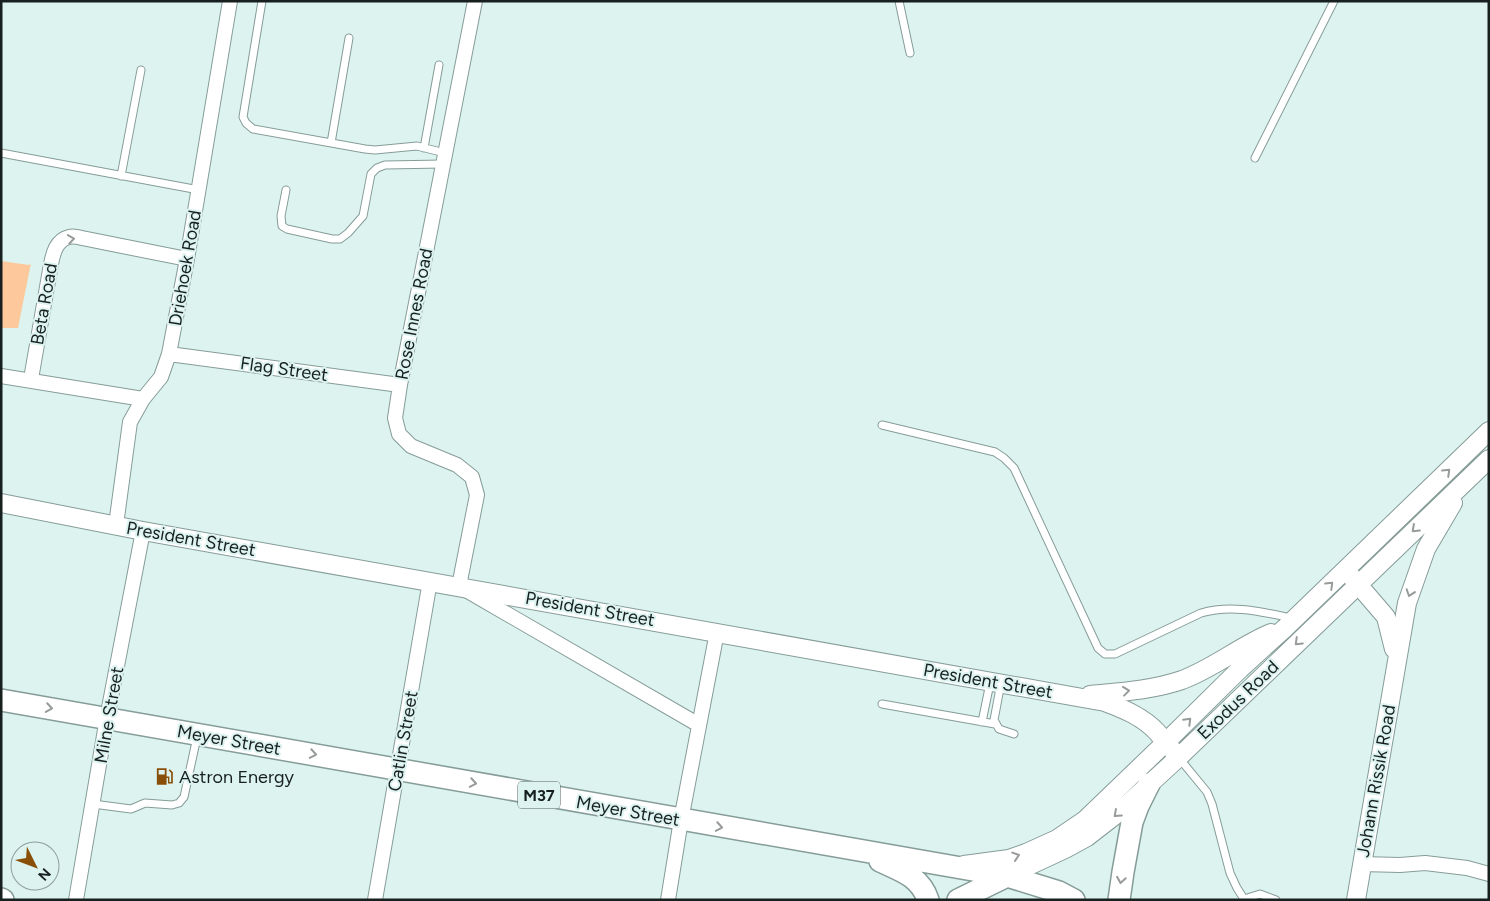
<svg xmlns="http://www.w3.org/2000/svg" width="1490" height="901" viewBox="0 0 1490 901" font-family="Figtree,sans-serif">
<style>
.green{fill:#fdc99c}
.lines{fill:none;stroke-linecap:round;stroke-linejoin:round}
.service-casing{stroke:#869c98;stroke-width:9}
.minor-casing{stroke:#869c98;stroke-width:16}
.tertiary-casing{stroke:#869c98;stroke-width:20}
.primary-casing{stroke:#869c98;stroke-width:24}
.service{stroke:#fff;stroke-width:7}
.minor{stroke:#fff;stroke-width:14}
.tertiary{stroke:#fff;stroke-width:18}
.primary{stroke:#fff;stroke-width:21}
.oneway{stroke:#979b9a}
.labels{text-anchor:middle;stroke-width:4;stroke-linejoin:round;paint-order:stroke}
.shield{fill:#dcf3f0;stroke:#525f5d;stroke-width:1}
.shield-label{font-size:16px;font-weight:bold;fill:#17201e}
.street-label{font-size:18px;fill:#17201e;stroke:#dcf3f0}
.poi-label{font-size:18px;fill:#17201e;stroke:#dcf3f0;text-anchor:start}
</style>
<rect width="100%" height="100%" fill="#dcf3f0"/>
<!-- green -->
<path class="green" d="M1,261L29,265L31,263L18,328H1Z"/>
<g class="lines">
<defs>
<path id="service" d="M262,1L243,117L246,123L253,129L365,149L375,150L417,146L445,153
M899,1L910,53
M331,143L349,38
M424,148L439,65
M1,153L199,190
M1255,158L1334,1
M121,176L141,70
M286,190L281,216L282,226L287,229L332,239H340L348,233L363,216L371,174L377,168L385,165L443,164
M882,425L995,452L1004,458L1014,468L1098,648L1105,654H1115L1201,613C1232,604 1262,612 1292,618
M1001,683L994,720L999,729L1014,734
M882,704L995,724
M982,722L990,683
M1179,758L1207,792L1212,804L1230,873L1237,888L1244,899L1260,894L1276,900
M93,804L131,809L145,803L172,805L179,803L184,797L197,737"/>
<path id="minor" d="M475,1L400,385L395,418L399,434L411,446L457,465L472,477L477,495L459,586L699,725
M169,354L400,385
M1,376L143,399
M31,379L51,264C53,254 56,240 69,237C73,236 78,237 82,238L187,259
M116,525L130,422L143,399L161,377L169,354L187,259L230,1
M1361,864L1400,865L1425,863L1467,868L1489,874
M76,900L107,718L143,531
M375,900L430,581
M668,900L681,820L717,632"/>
<path id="tertiary" d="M1,503L143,531L1105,702C1124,709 1143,717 1157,732C1164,740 1171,749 1179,757
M1350,575L1386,617L1394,649
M1090,695C1121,692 1153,690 1182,680C1214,668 1240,646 1271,633
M964,865L1009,859L1026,853L1057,839L1085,820L1165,743L1240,669L1285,628L1489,431
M1007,876L1065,849L1087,837L1118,813L1179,757L1489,459
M1356,900L1407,603L1426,549L1453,503"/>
<path id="primary" d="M1,700L1007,876L1059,892L1074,900
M880,861C901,871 920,876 928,900
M1,899L3,900
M958,900L1007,876
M1119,900L1123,872L1132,822L1138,806L1149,784"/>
</defs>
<!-- service casing -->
<use href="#service" class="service-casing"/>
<!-- minor casing -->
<use href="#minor" class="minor-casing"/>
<!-- tertiary casing -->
<use href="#tertiary" class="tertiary-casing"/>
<!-- primary casing -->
<use href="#primary" class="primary-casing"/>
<!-- service -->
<use href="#service" class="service"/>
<!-- minor -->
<use href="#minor" class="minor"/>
<!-- tertiary -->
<use href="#tertiary" class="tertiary"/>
<!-- primary -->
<use href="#primary" class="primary"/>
</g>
<!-- one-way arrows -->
<defs><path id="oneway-chevron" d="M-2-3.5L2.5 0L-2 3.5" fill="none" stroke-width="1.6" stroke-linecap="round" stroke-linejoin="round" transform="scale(1.25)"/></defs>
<g class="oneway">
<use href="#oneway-chevron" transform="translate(71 239) rotate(-9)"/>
<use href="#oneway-chevron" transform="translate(1447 472) rotate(-44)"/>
<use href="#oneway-chevron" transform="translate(1415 529) rotate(137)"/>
<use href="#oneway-chevron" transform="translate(1330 585) rotate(-44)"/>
<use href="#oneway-chevron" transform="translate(1410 593) rotate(109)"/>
<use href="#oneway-chevron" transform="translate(1298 642) rotate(136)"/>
<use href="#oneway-chevron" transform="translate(1126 691) rotate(-7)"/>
<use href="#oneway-chevron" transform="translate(49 708) rotate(9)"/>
<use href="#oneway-chevron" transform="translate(1188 721) rotate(-45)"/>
<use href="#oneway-chevron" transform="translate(313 754) rotate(10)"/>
<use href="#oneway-chevron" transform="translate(473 783) rotate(10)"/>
<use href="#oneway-chevron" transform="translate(1117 814) rotate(138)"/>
<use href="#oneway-chevron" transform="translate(719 827) rotate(10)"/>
<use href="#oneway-chevron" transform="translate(1016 856) rotate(-18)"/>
<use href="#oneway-chevron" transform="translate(1121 880) rotate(99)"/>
</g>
<!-- icons -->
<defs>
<symbol id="fuel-bare" viewBox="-9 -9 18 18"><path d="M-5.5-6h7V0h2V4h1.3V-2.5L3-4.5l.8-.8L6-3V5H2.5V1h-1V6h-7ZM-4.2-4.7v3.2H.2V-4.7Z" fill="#894f08" stroke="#dcf3f0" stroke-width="2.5" paint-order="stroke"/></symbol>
</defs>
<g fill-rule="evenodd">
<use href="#fuel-bare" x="152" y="764" width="25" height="25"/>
</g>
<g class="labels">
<!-- shield labels -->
<rect class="shield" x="518" y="781.5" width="42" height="27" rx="4"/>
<g class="shield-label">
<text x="539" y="801">M37</text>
</g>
<!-- street labels -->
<g class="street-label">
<text transform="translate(185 268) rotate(-80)" y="6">Driehoek Road</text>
<text transform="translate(44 304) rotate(-80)" y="6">Beta Road</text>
<text transform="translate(414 314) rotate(-79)" y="6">Rose Innes Road</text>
<text transform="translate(284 369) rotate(8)" y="6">Flag Street</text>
<text transform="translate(191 539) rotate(10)" y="6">President Street</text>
<text transform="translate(590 609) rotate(10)" y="6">President Street</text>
<text transform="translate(988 681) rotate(10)" y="6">President Street</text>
<text transform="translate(1238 700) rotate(-44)" y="6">Exodus Road</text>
<text transform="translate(109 715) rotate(-80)" y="6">Milne Street</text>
<text transform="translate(229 740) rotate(10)" y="6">Meyer Street</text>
<text transform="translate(403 741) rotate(-80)" y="6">Catlin Street</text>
<text transform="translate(1376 781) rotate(-80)" y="6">Johann Rissik Road</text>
<text transform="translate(628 811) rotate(10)" y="6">Meyer Street</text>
</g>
<!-- poi labels -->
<g class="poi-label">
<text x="179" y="783">Astron Energy</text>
</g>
</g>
<!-- border -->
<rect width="1490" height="901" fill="none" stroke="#17201e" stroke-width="5"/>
<!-- north arrow -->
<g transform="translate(35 866) rotate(132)"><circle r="24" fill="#dcf3f0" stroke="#8d9f9c"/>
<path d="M0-4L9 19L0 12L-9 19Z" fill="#894f08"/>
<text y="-8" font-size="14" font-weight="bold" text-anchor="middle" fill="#17201e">N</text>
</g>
</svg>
